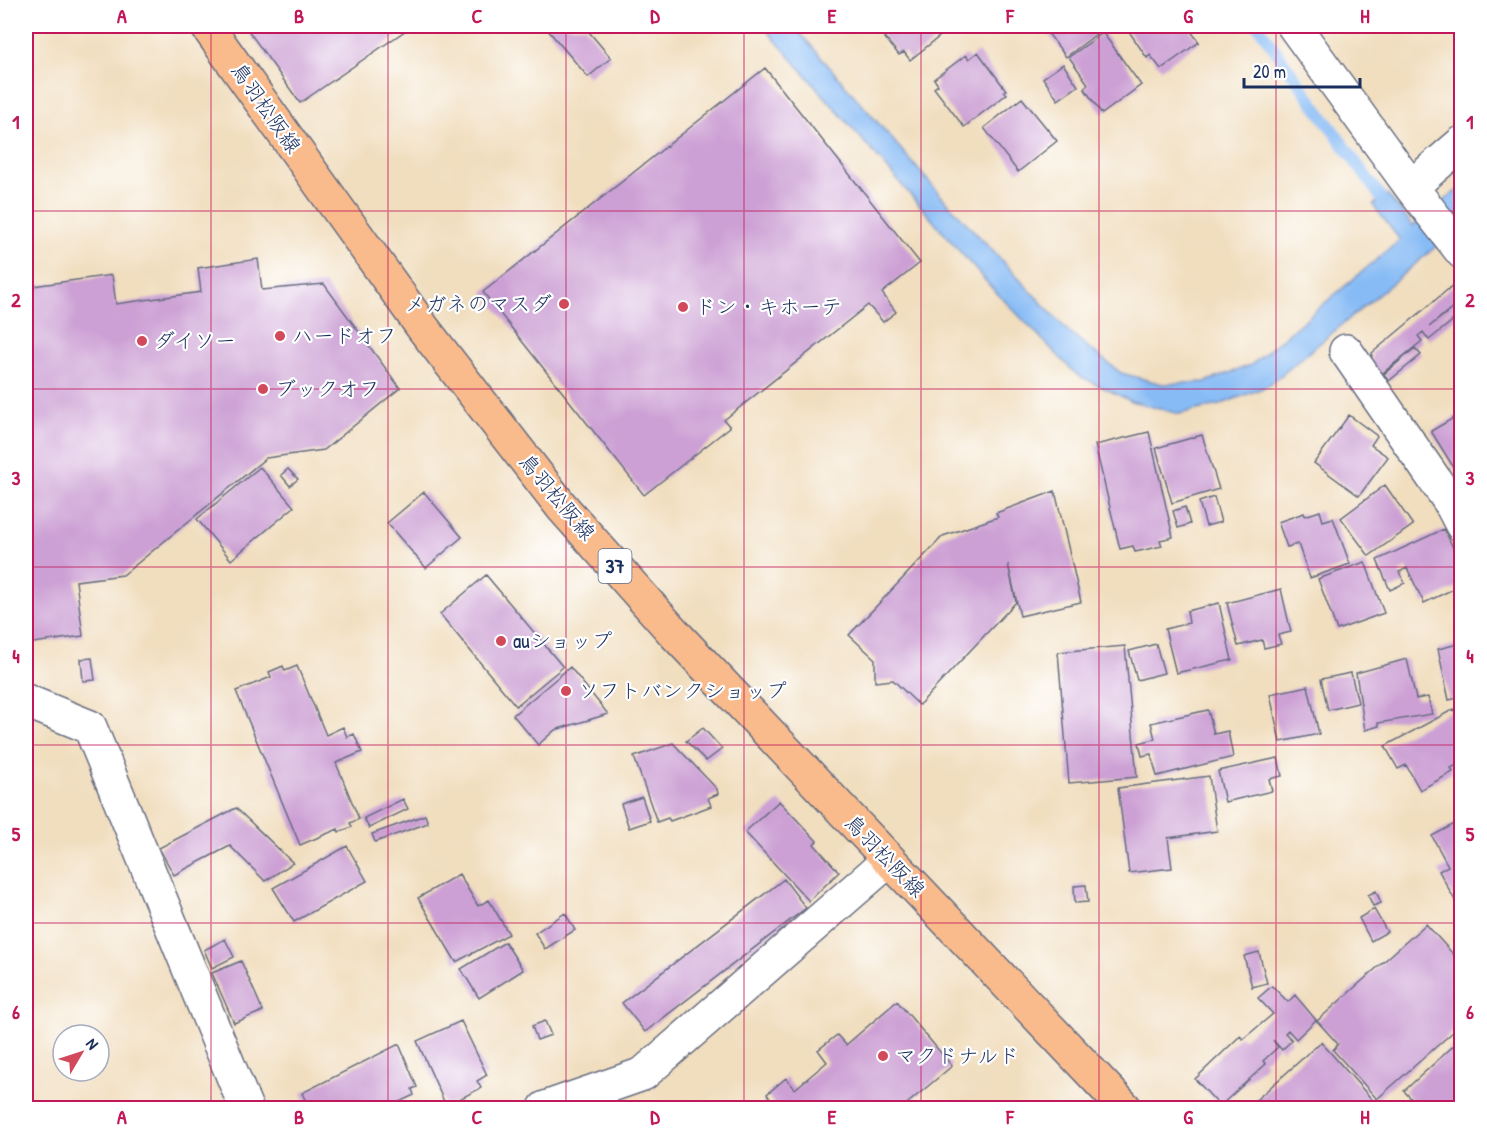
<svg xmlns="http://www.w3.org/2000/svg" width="1487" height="1134" viewBox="0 0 1487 1134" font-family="'Patrick Hand','Klee One',sans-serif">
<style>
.water{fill:#87bbf5;stroke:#5175aa;stroke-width:1.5}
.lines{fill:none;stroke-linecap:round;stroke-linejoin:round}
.stream{stroke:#87bbf5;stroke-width:12}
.building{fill:#cca0d4}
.minor-casing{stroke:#666c80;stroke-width:36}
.major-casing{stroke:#666c80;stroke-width:36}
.minor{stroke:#fff;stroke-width:33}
.major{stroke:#fabb8c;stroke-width:33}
.grid{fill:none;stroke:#c2185b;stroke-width:1.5;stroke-opacity:0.55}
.poi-dot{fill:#d1495b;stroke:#fff;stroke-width:2}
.labels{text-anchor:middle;stroke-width:4.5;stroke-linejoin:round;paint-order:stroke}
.shield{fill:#fff;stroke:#5f6d8e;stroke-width:1.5}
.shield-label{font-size:20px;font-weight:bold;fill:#1b2f5e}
.street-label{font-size:21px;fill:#1b2f5e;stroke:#fff}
.poi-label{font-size:21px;fill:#1b2f5e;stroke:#fff;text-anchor:start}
.neatline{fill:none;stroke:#c2185b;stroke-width:2}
.grid-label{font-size:20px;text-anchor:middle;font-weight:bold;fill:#c2185b}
</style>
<rect width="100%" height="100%" fill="#fff"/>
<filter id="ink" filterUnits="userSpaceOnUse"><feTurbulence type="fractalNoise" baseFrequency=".0167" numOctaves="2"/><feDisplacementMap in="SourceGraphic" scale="12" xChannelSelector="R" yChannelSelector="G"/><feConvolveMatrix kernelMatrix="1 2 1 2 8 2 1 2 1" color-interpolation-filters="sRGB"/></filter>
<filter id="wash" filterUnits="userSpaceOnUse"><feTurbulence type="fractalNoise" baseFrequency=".008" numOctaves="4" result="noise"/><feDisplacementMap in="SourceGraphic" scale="24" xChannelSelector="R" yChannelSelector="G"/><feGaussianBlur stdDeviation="1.35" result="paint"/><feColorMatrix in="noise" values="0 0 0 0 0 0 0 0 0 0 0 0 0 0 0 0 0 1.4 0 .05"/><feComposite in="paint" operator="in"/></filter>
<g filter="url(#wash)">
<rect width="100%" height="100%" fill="#f1debf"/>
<!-- water -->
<path class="water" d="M763,26H794L943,198L1069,332L1121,373L1162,384L1205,382L1251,365L1400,240L1373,205L1387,194L1413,226L1461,187V226L1268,386L1219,405L1179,414L1131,401L1077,375L990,286Z"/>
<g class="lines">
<!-- stream -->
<path class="stream" d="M1258,26L1390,210"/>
</g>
<g id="blocks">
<!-- building -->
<path class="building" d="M245,26H412L300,103Z
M551,26H584L611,58L588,77L547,29Z
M875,26H933L940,36L910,60L904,52L899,55Z
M1056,26H1101L1103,29L1066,57L1047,32Z
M1129,26H1179L1183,30L1188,27L1199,42L1161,69L1150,55L1147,58L1128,30L1131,28Z
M1103,33L1141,85L1102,114L1084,88L1088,84L1069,57Z
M978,52L1006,90L1004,91L1007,94L964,127L934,88L938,85L934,79L966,55L969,59Z
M1063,64L1078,86L1058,100L1043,78Z
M765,68L920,263L882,293L896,312L883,322L868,305L724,420L730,427L644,495L483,292Z
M1022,98L1057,141L1018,172L984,128Z
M258,259L262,290L324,284L400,388L324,450L266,458L123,575L76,581L83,636L26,644V287L112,275L116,304L201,292L198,268Z
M1452,286L1462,299L1429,327L1458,304L1462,313L1429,340L1423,332L1418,336L1422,341L1379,376L1371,367L1372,353Z
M1415,348L1421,355L1389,381L1384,374Z
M1462,413V481L1431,431Z
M1349,415L1377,436L1371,445L1388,457L1359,496L1314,463Z
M1149,432L1173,537L1160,540L1162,546L1135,552L1133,546L1120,549L1095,445Z
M1202,435L1219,489L1172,503L1156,448Z
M260,467L294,507L231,560L197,519Z
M288,469L298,479L290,486L281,475Z
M1385,485L1413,525L1369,556L1341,518Z
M1055,491L1081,602L1020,616L1008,564L1016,602L919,705L893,680L875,682V659L849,635L943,536L998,517L996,513Z
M424,492L462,537L426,568L387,523Z
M1214,497L1221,522L1206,526L1199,502Z
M1185,507L1190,524L1178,528L1173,511Z
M1320,511L1323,521L1333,518L1350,564L1310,578L1298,544L1287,547L1278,522L1304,513L1305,516Z
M1444,529L1462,566V585L1424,603L1407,568L1399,572L1405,583L1390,590L1377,560Z
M1365,562L1384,613L1337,630L1318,579Z
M486,575L563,667L516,706L440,614Z
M1281,589L1291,632L1278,635L1281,644L1264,648L1262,640L1238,646L1227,603Z
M1219,603L1232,660L1176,673L1165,629L1189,623L1187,611Z
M1462,643V697L1449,700L1438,649Z
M1156,644L1164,673L1137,680L1129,651Z
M1125,646L1137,777L1069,783L1058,652Z
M92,658L95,680L83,681L81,659Z
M1407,659L1416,699L1428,697L1432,714L1378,723L1379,726L1365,730L1356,673Z
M283,666L285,671L297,666L326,735L343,727L347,737L354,734L362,752L336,763L359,819L350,823L352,827L339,832L338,829L300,845L236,691L271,677L269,672Z
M570,667L608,714L555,730L538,745L513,715Z
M1351,673L1358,703L1328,710L1321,679Z
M1308,686L1319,734L1280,742L1270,694Z
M1454,709L1462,722V762L1451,768L1453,772L1420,790L1406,765L1398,769L1385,746Z
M1208,710L1214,734L1228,731L1233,757L1157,776L1151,754L1142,756L1139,743L1155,739L1151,723Z
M703,728L722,749L706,761L686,741Z
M673,743L717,789L718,794L708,798L711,806L670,821L668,818L657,822L634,757Z
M1278,758L1282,776L1269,779L1272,791L1225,802L1218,771Z
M1209,776L1217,831L1168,838L1172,868L1129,873L1118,788Z
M642,797L650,821L629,828L621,804Z
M403,799L408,809L369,828L364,818Z
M779,801L817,841L814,844L839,872L809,901L745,832Z
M236,808L293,863L265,881L230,846L174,875L159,848Z
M425,815L428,823L375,842L372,834Z
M1462,820V902L1457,904L1439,871L1448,866L1432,836Z
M347,846L367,881L294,922L273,888Z
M459,874L478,906L489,900L509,934L456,962L418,898Z
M784,879L806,908L645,1032L622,1003Z
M1086,885L1088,902L1075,903L1074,886Z
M1376,891L1381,903L1373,906L1368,895Z
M1374,909L1387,932L1371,941L1359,918Z
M565,913L575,930L545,949L535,933Z
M1426,924L1462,964V1024L1377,1099L1333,1050L1338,1044L1317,1021Z
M225,939L234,957L212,968L204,950Z
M505,942L523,970L479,998L461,969Z
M1259,952L1267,983L1252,987L1244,956Z
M241,961L263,1011L234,1023L212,973Z
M1272,986L1288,1002L1295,995L1316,1020L1296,1039L1288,1030L1285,1033L1292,1040L1282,1050L1273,1040L1278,1047L1263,1061L1266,1064L1220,1106L1195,1079L1240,1036L1243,1039L1273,1014L1258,998Z
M897,1001L952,1066L902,1108H776L767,1094L786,1078L795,1089L827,1062L818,1050L837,1035L846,1045Z
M461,1021L487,1075L477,1081L481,1088L446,1106L417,1041Z
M545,1021L551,1035L537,1040L532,1026Z
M1462,1038V1108H1420L1404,1091Z
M1321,1042L1375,1103L1369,1108H1247Z
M399,1044L417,1087L412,1089L414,1095L399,1102L402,1108H309L302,1093Z"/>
</g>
</g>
<g filter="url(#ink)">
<use href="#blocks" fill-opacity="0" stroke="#666c80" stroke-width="1.5"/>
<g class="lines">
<defs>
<path id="minor" d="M1294,26L1411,187L1462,252
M1411,187L1462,143
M1346,351L1450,502L1462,525
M26,701L90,727L246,1108
M545,1108L643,1074L889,860"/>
<path id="major" d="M207,26L423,328L562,507L675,634L1125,1108"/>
</defs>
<!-- minor casing -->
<use href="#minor" class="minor-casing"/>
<!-- major casing -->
<use href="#major" class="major-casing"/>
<!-- minor -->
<use href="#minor" class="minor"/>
<!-- major -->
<use href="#major" class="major"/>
</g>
</g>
<!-- grid -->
<path class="grid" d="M211,26V1108M388,26V1108M566,26V1108M744,26V1108M921,26V1108M1099,26V1108M1276,26V1108M26,211H1462M26,389H1462M26,567H1462M26,745H1462M26,923H1462"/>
<!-- markers -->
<g class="poi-dot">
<circle cx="564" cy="304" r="6"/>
<circle cx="683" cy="307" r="6"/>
<circle cx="280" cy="336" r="6"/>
<circle cx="142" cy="341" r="6"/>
<circle cx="263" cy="389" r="6"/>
<circle cx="501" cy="641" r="6"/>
<circle cx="566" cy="691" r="6"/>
<circle cx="883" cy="1056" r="6"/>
</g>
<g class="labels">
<!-- shield labels -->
<rect class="shield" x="598.5" y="549" width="33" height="34" rx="4.5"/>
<g class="shield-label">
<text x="615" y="573">37</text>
</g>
<!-- street labels -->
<g class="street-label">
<text transform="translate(266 108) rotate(55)" y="7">鳥羽松阪線</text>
<text transform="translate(557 497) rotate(50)" y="7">鳥羽松阪線</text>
<text transform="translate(885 856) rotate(46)" y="7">鳥羽松阪線</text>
</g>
<!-- poi labels -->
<g class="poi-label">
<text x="552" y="311" text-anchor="end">メガネのマスダ</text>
<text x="695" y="314">ドン・キホーテ</text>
<text x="292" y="343">ハードオフ</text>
<text x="154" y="348">ダイソー</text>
<text x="275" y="396">ブックオフ</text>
<text x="513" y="648">auショップ</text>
<text x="578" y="698">ソフトバンクショップ</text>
<text x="895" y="1063">マクドナルド</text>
</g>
</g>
<!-- margin -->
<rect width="1487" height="1134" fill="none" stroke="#fff" stroke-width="66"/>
<!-- north arrow -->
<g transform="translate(81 1053) rotate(51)"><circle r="28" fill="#ffffff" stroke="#a4acbf" stroke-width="1.5"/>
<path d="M0-4.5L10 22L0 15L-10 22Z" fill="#d1495b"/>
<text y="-9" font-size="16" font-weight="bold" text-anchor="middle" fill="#1b2f5e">N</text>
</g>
<!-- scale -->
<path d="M1244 78v9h116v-9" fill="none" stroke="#1b2f5e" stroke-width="3"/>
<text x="1253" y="78" font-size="18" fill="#1b2f5e" stroke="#ffffff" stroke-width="4.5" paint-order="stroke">20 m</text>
<rect x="33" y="33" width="1421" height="1068" class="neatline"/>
<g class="grid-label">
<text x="122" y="23">A</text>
<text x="299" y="23">B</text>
<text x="477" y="23">C</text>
<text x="655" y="23">D</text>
<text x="832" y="23">E</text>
<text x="1010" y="23">F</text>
<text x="1188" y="23">G</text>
<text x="1365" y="23">H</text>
<text x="16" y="129">1</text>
<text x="1470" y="129">1</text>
<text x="16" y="307">2</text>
<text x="1470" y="307">2</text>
<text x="16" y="485">3</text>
<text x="1470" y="485">3</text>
<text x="16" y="663">4</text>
<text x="1470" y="663">4</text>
<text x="16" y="841">5</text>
<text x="1470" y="841">5</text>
<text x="16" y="1019">6</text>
<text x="1470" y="1019">6</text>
<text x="122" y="1124">A</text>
<text x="299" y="1124">B</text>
<text x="477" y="1124">C</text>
<text x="655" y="1124">D</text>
<text x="832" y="1124">E</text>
<text x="1010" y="1124">F</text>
<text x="1188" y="1124">G</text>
<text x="1365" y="1124">H</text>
</g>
</svg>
